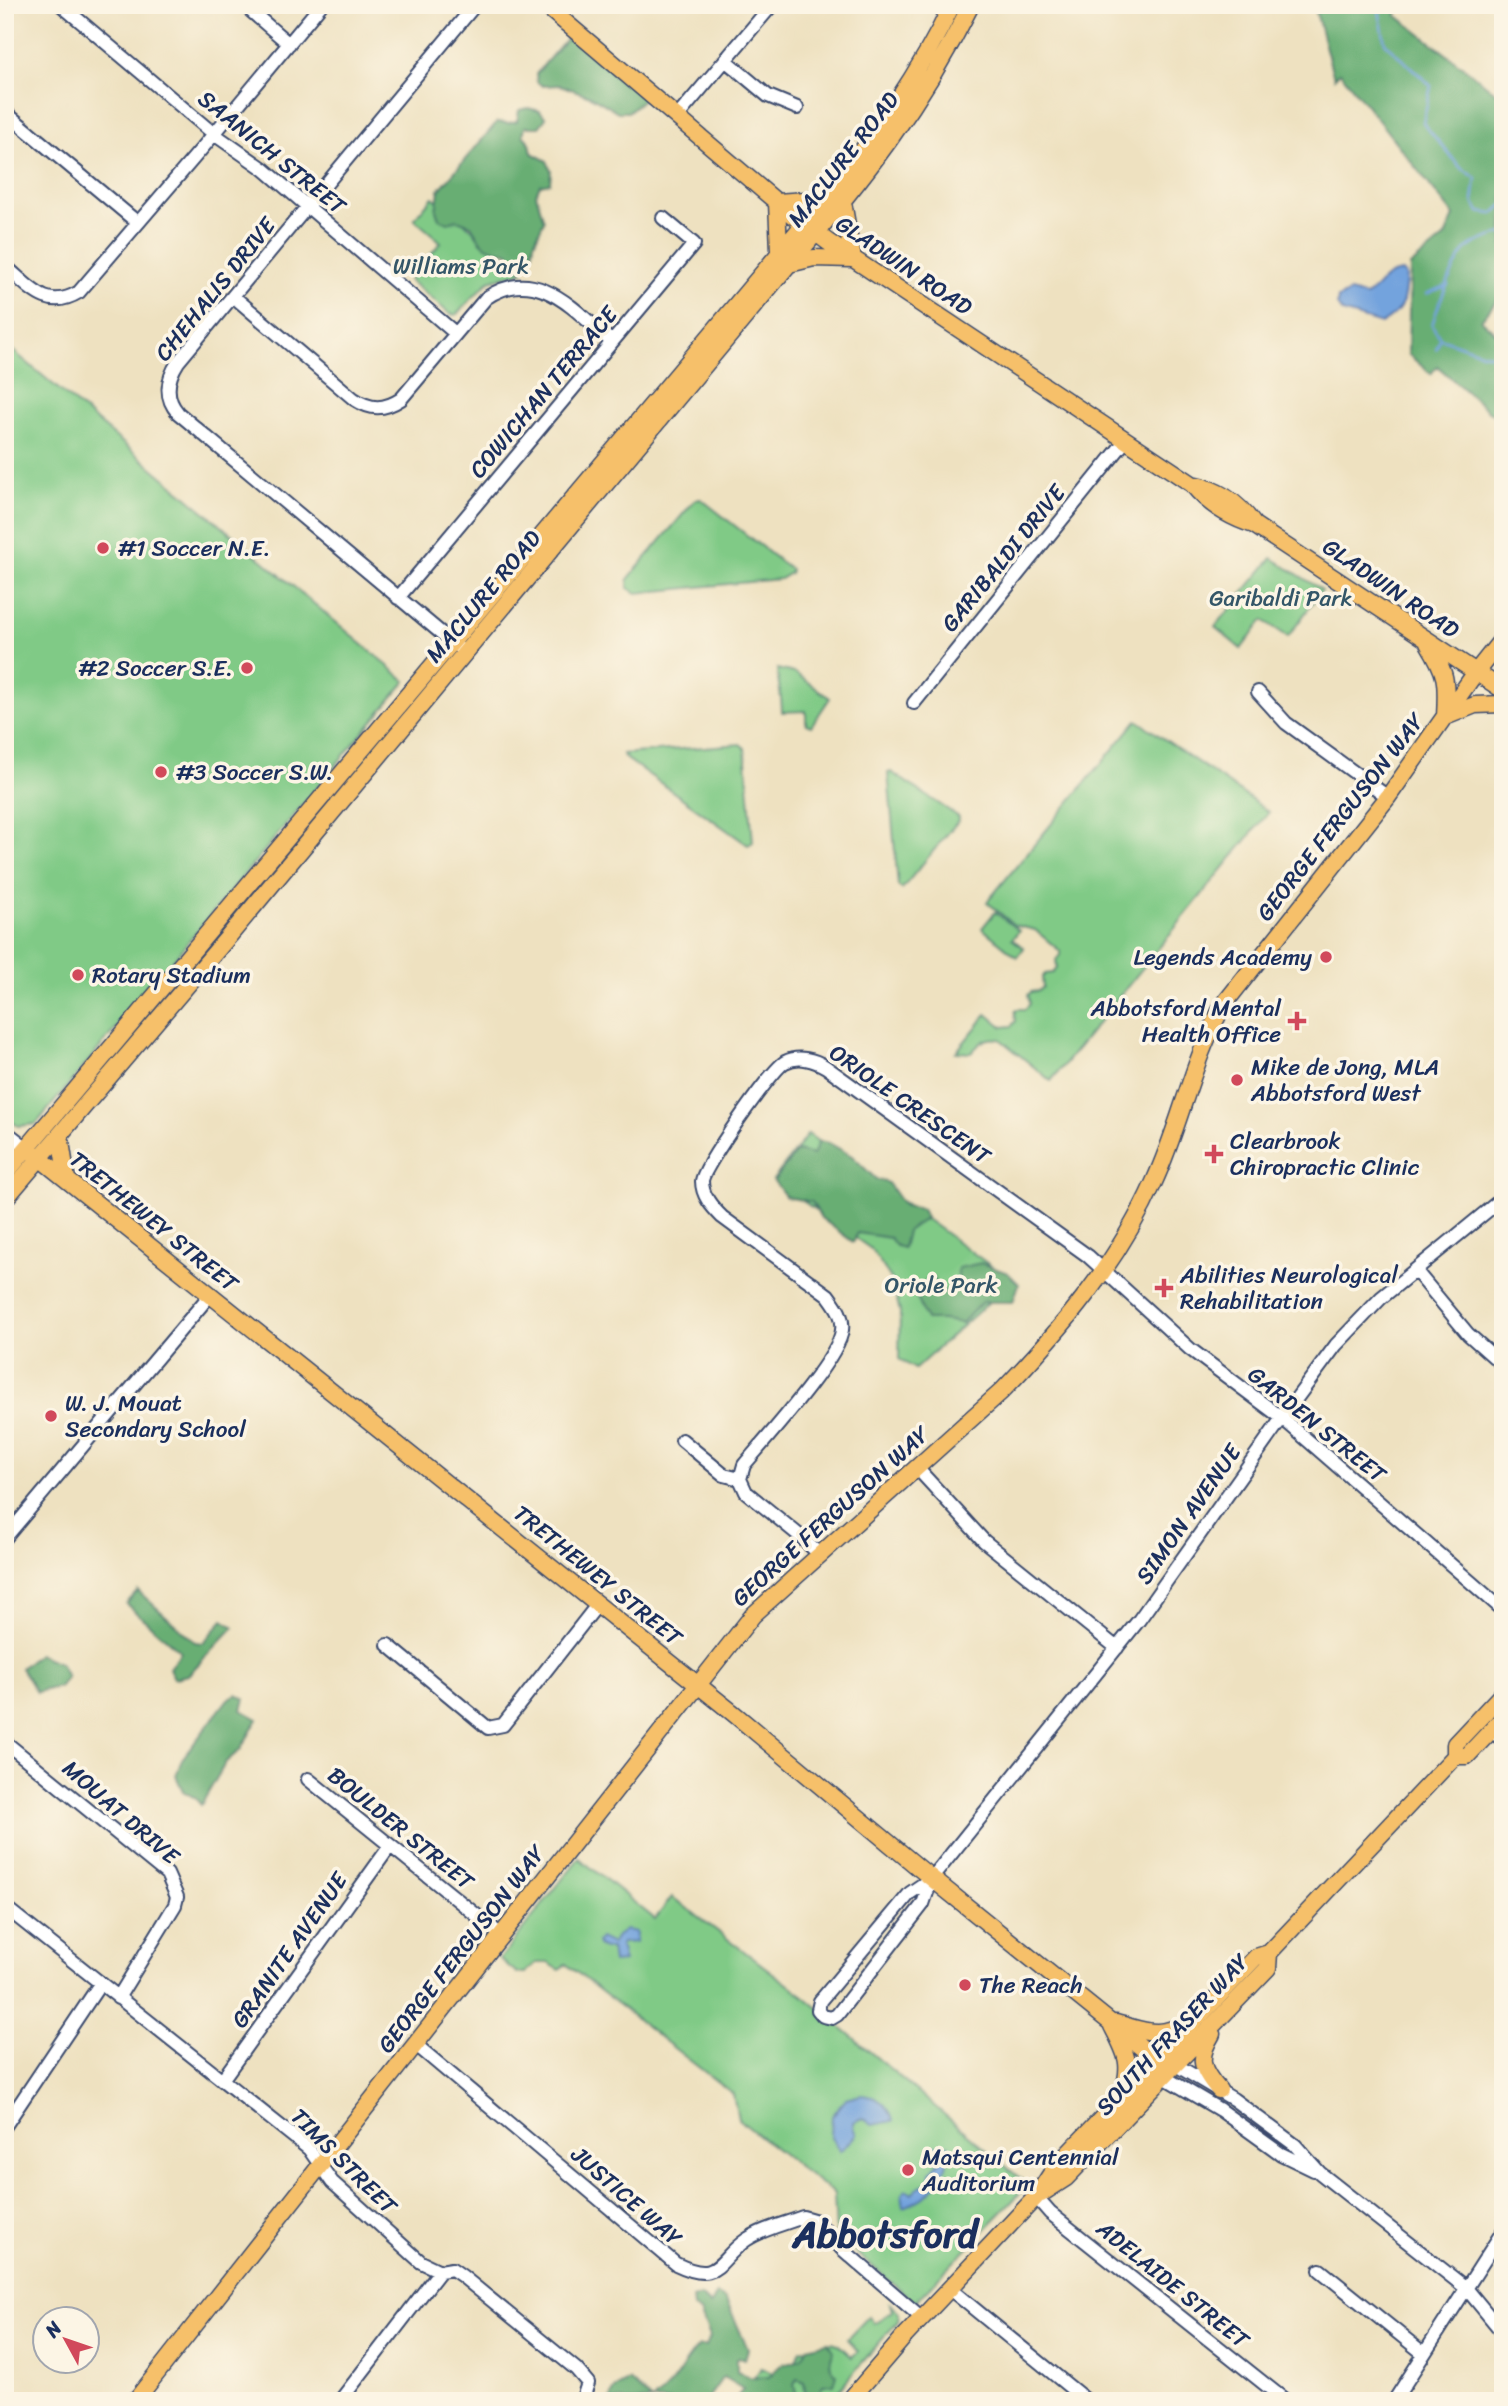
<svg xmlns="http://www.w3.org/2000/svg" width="1508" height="2406" viewBox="0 0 1508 2406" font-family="Sriracha,sans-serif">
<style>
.green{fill:#80ca86;stroke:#4e7c72;stroke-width:2}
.forest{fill:#68ae73;stroke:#426e68;stroke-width:2}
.water{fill:#73a3dd;stroke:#47699e;stroke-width:2}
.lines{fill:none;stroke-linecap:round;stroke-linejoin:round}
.stream{stroke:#73a3dd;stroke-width:2.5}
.minor-casing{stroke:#3b4a6d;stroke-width:16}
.major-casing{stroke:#3b4a6d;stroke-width:19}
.minor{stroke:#fff;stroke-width:12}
.major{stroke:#f6c06b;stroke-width:16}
.poi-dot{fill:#d1495b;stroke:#fcf5e5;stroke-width:2.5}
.labels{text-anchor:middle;stroke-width:7;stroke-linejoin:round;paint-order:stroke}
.street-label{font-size:23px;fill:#1b2f5e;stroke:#fcf5e5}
.park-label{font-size:23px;fill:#345668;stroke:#fcf5e5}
.poi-label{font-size:23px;fill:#1b2f5e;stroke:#fcf5e5;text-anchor:start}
.town-label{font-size:37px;font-weight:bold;fill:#1b2f5e;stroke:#fcf5e5}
</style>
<rect width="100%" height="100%" fill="#fcf5e5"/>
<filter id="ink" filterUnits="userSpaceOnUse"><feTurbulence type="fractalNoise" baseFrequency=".0143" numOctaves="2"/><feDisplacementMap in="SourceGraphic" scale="14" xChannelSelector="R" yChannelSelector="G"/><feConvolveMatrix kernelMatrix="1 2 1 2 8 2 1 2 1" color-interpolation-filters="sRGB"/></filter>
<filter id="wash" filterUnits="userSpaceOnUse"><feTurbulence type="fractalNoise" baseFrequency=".00686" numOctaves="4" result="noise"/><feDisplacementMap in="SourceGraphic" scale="28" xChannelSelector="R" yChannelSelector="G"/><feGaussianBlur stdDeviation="1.57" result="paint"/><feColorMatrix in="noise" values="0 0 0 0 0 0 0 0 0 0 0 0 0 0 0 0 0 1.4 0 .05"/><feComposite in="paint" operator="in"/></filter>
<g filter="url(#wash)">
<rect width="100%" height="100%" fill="#eee1c0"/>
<!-- green -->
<path class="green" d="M433,197L523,272L489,281L456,315L450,314L409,280L441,242L414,219Z
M5,344L406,681L36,1124L18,1126L5,1117Z
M701,499L791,570L790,573L780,579L636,593L628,588V579L695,500Z
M1272,558L1322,590L1288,637L1263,620L1241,649L1215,627Z
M777,669L795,673L830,698L811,726L806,724V711L782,712C782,697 778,684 777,669Z
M1137,720L1269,812L1051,1081L1000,1039C985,1037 981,1042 971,1053L956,1052L987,1014L1003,1027L1012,1026L1016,1021L1015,1013L1017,1009H1025L1030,1004L1028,995L1031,992L1039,991L1043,987L1042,978L1045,974L1053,973L1057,968L1056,960L1060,955V951L1035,930L1014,925L987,902Z
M740,744L745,748L753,842L748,845L624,757L623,754Z
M891,772L959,817V820L902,889L898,886L888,773Z
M995,912L1019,931L1012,939L1024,948L1017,957L982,928Z
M808,1134L1012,1281L915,1369L899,1359L900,1312L892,1280L871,1249L773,1180Z
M579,1858L655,1919L672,1897L805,1997L1028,2185L915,2302L836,2236L834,2194L738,2119L733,2094L566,1964L560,1970L548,1963H536L525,1973H517L500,1959Z
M890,2304L899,2313L898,2321L829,2401H757L744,2392L761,2368L775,2374L792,2368L801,2350L832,2342L838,2344L852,2357L858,2351L847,2339L869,2316L874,2323L892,2311Z"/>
<!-- forest -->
<path class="forest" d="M1314,5H1404L1396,15L1503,98V293L1481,320L1503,339V407L1492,414L1437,366L1431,374L1408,354L1410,266L1445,237L1454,216L1340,72L1334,78Z
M572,32L646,97L628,112H618L590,96L560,85L543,86L537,82L536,74Z
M528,108L540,111L546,118L539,127H525L523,135L530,143L532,153L547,161L551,170L550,183L540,185L536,194L544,221L534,243L532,256L523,264L512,261L509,252C486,249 481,246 471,225L457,220L448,223L439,218L436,211L439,190L497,122L508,123L517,121L519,110Z
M819,1141L829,1143L852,1156L876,1179L888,1183L904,1206L922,1209L926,1218L907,1231L903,1248L896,1246L890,1238L858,1233L853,1242L821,1218L812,1202L786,1197L774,1181L797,1151L813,1155Z
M981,1263L1008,1273L1019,1284L1013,1302H982L962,1323L942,1320H926L913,1287L933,1278L943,1293L958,1285V1268Z
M138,1591L195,1642L203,1643L223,1620L234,1627L188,1675L174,1678L169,1668L181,1652L126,1604Z
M38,1654L60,1663L67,1677L59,1687L36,1692L21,1668Z
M237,1694L245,1699L242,1710L258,1719L240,1750L226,1762L201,1805L195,1798L183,1791L176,1776L182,1759L228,1699Z
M716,2294L726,2300L748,2349L745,2359L740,2357L737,2358V2372L752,2378L769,2377C773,2373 778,2366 783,2364C796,2359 802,2364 807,2347L828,2342L834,2351C829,2361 828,2367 837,2375L834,2384L823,2385L819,2393L811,2395L805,2391L804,2382L797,2379L794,2385L797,2398L796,2401H734L743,2389L723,2377L706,2401H611C612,2390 619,2385 629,2381L652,2401C677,2384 680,2366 699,2346H706L710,2337L700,2312L693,2308L692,2299L701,2296L710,2305Z"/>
<!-- water -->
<path class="water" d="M1402,272L1406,275C1405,301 1404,310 1381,324L1342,312L1337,305L1338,298L1350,292L1365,296C1384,287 1378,275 1402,272Z
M626,1930L636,1932L635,1942L622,1943L620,1946L624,1962L613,1963L611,1948L604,1949L598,1946L597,1942L600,1938L612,1944L617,1936Z
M861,2095C878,2096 889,2105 893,2121L872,2125L862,2118L854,2122L853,2127L856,2135L840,2151L831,2137L832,2116L846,2099Z
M949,2145C949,2176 932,2197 904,2207L902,2194L906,2190L912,2194L920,2186L929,2183L930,2172L940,2161L934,2156L932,2146Z"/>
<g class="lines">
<!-- stream -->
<path class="stream" d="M1378,5L1385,43L1431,86L1423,123L1460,167L1476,178L1473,201L1479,212L1493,214L1503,205
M1503,233C1492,237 1475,241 1467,249C1455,259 1437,309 1432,325L1440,338L1482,353L1503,357
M1426,294L1448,285
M1436,349L1440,339"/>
</g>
</g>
<g filter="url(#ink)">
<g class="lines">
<defs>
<path id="minor" d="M61,5L214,134L264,169L455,333
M244,5L289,44
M725,60L768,96L797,108
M5,112L138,223
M677,117L772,5
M5,266C30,287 46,312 79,292L204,146L321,5
M233,296L354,399C371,410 384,410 401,399L486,298C537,263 575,311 612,342
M398,598L694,244L663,218
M459,648L178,413C164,397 167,379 178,362L475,5
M1258,692L1286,723L1388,797
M914,703L1126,440
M5,1131L27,1148
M1415,1270L1468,1334L1503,1365
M682,1440L724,1475L740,1479L746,1492L800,1536L820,1555
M917,1468L984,1541L1117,1648
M740,1479L744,1465C765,1440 840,1357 842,1330C844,1316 836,1306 828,1295L722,1217C712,1207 702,1196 702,1181C703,1167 772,1069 785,1062C799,1055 815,1060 826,1067L1088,1256L1190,1349L1282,1418L1503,1610
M5,1538L210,1295
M388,1645L488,1728L503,1725L598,1604
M1491,1731L1503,1740
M5,1742L167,1874L177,1897L175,1905L118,1998
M308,1779L501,1935
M932,1878L923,1904L837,2015L832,2018L823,2016L818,2010L820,2001L910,1893L932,1878L1139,1620L1282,1418L1336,1345L1381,1298L1503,1198
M5,1907L309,2149L332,2182L421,2262L440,2271L452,2269L462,2276L576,2369L588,2383L582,2401
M415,2044L676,2264C720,2285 716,2261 746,2240C762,2229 784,2224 803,2217L817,2221L841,2248L922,2318
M1168,2063L1176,2065L1233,2099L1295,2145L1320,2173L1466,2288L1503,2333
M1161,2069L1164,2077L1220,2110L1281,2154L1314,2170
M222,2080L390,1846
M5,2126L100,1984
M1036,2197L1050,2213L1286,2401
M1320,2270L1423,2353
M950,2289L1087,2401
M340,2401L440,2271
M1394,2401L1503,2231"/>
<path id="major" d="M545,5L792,215L828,242L1192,484C1208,504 1228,517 1254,525L1503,690
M777,202L806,200L830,193
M777,202L779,251
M843,202L853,259
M789,264L814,258L852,259
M1192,484C1219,489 1238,502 1254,525
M1428,643C1447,674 1447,681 1445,717
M1445,717L1475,705L1503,704
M60,1135L67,1180
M32,1152L733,1713L919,1868L1157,2060
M5,1174L830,193C877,133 919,74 952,5
M5,1199L229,936L789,264C861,182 922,104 971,5
M1455,1756H1467L1503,1718
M1116,2023C1146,2031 1159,2039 1188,2022
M1112,2026C1126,2053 1133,2064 1122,2094
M1212,2034C1197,2059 1201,2069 1219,2090
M1041,2194L1066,2178L1268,1968L1269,1953
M135,2401L753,1615L1002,1391C1061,1330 1119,1261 1154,1182C1181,1124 1192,1060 1224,1004L1388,797L1476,672L1503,638
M849,2401L903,2338L1036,2197L1056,2166L1256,1957L1269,1953L1455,1756V1744L1503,1693"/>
</defs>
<!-- minor casing -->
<use href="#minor" class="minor-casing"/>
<!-- major casing -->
<use href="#major" class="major-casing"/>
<!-- minor -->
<use href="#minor" class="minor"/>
<!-- major -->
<use href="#major" class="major"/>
</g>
</g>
<!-- markers -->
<g class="poi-dot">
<circle cx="103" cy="548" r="7"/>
<circle cx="247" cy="668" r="7"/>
<circle cx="161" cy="772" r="7"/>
<circle cx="1326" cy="957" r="7"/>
<circle cx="78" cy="975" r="7"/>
<path d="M1293.5 1010.5h7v7h7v7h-7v7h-7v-7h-7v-7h7z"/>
<circle cx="1237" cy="1080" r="7"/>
<path d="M1210.5 1143.5h7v7h7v7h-7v7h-7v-7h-7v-7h7z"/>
<path d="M1160.5 1277.5h7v7h7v7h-7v7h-7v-7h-7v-7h7z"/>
<circle cx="51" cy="1416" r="7"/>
<circle cx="965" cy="1985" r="7"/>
<circle cx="908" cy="2170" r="7"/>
</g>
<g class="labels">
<!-- street labels -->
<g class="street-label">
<text transform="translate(272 152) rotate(39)" y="8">SAANICH STREET</text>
<text transform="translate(843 159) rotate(-52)" y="8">MACLURE ROAD</text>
<text transform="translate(904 265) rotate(34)" y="8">GLADWIN ROAD</text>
<text transform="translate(215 289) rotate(-51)" y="8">CHEHALIS DRIVE</text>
<text transform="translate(543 392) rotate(-50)" y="8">COWICHAN TERRACE</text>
<text transform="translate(1003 558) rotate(-51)" y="8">GARIBALDI DRIVE</text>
<text transform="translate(1391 588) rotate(34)" y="8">GLADWIN ROAD</text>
<text transform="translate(483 596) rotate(-50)" y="8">MACLURE ROAD</text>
<text transform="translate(1340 817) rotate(-52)" y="8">GEORGE FERGUSON WAY</text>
<text transform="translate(910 1104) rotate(35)" y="8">ORIOLE CRESCENT</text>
<text transform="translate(154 1221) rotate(39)" y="8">TRETHEWEY STREET</text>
<text transform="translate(1317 1424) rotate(39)" y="8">GARDEN STREET</text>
<text transform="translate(1188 1514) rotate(-55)" y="8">SIMON AVENUE</text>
<text transform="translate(830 1516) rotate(-42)" y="8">GEORGE FERGUSON WAY</text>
<text transform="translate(598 1575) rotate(39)" y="8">TRETHEWEY STREET</text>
<text transform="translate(121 1812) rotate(41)" y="8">MOUAT DRIVE</text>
<text transform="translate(401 1828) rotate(39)" y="8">BOULDER STREET</text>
<text transform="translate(461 1949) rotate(-52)" y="8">GEORGE FERGUSON WAY</text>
<text transform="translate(289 1950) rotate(-55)" y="8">GRANITE AVENUE</text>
<text transform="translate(1172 2034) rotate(-47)" y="8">SOUTH FRASER WAY</text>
<text transform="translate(344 2161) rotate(45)" y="8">TIMS STREET</text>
<text transform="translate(627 2196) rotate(41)" y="8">JUSTICE WAY</text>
<text transform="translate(1173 2284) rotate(39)" y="8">ADELAIDE STREET</text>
</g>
<!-- park labels -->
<g class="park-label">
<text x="461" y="274">Williams Park</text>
<text x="1281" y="606">Garibaldi Park</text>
<text x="941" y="1293">Oriole Park</text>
</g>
<!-- poi labels -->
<g class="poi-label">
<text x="117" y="556">#1 Soccer N.E.</text>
<text x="233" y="676" text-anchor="end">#2 Soccer S.E.</text>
<text x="175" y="780">#3 Soccer S.W.</text>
<text x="1312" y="965" text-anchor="end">Legends Academy</text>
<text x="92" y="983">Rotary Stadium</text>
<text x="1281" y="1016" text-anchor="end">Abbotsford Mental<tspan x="1281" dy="26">Health Office</tspan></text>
<text x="1251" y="1075">Mike de Jong, MLA<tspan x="1251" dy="26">Abbotsford West</tspan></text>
<text x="1230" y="1149">Clearbrook<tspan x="1230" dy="26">Chiropractic Clinic</tspan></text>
<text x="1180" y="1283">Abilities Neurological<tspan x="1180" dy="26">Rehabilitation</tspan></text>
<text x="65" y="1411">W. J. Mouat<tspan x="65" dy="26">Secondary School</tspan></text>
<text x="979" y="1993">The Reach</text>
<text x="922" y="2165">Matsqui Centennial<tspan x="922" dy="26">Auditorium</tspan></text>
</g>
<!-- town labels -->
<g class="town-label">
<text x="885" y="2247">Abbotsford</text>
</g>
</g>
<!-- margin -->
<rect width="1508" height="2406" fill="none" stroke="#fcf5e5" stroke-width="28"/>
<!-- north arrow -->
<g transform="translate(66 2340) rotate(310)"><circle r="33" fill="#fcf5e5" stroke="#a2a6af" stroke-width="2"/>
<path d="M0-5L12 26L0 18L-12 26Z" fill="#d1495b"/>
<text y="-10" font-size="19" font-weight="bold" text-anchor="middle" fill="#1b2f5e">N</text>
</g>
</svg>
